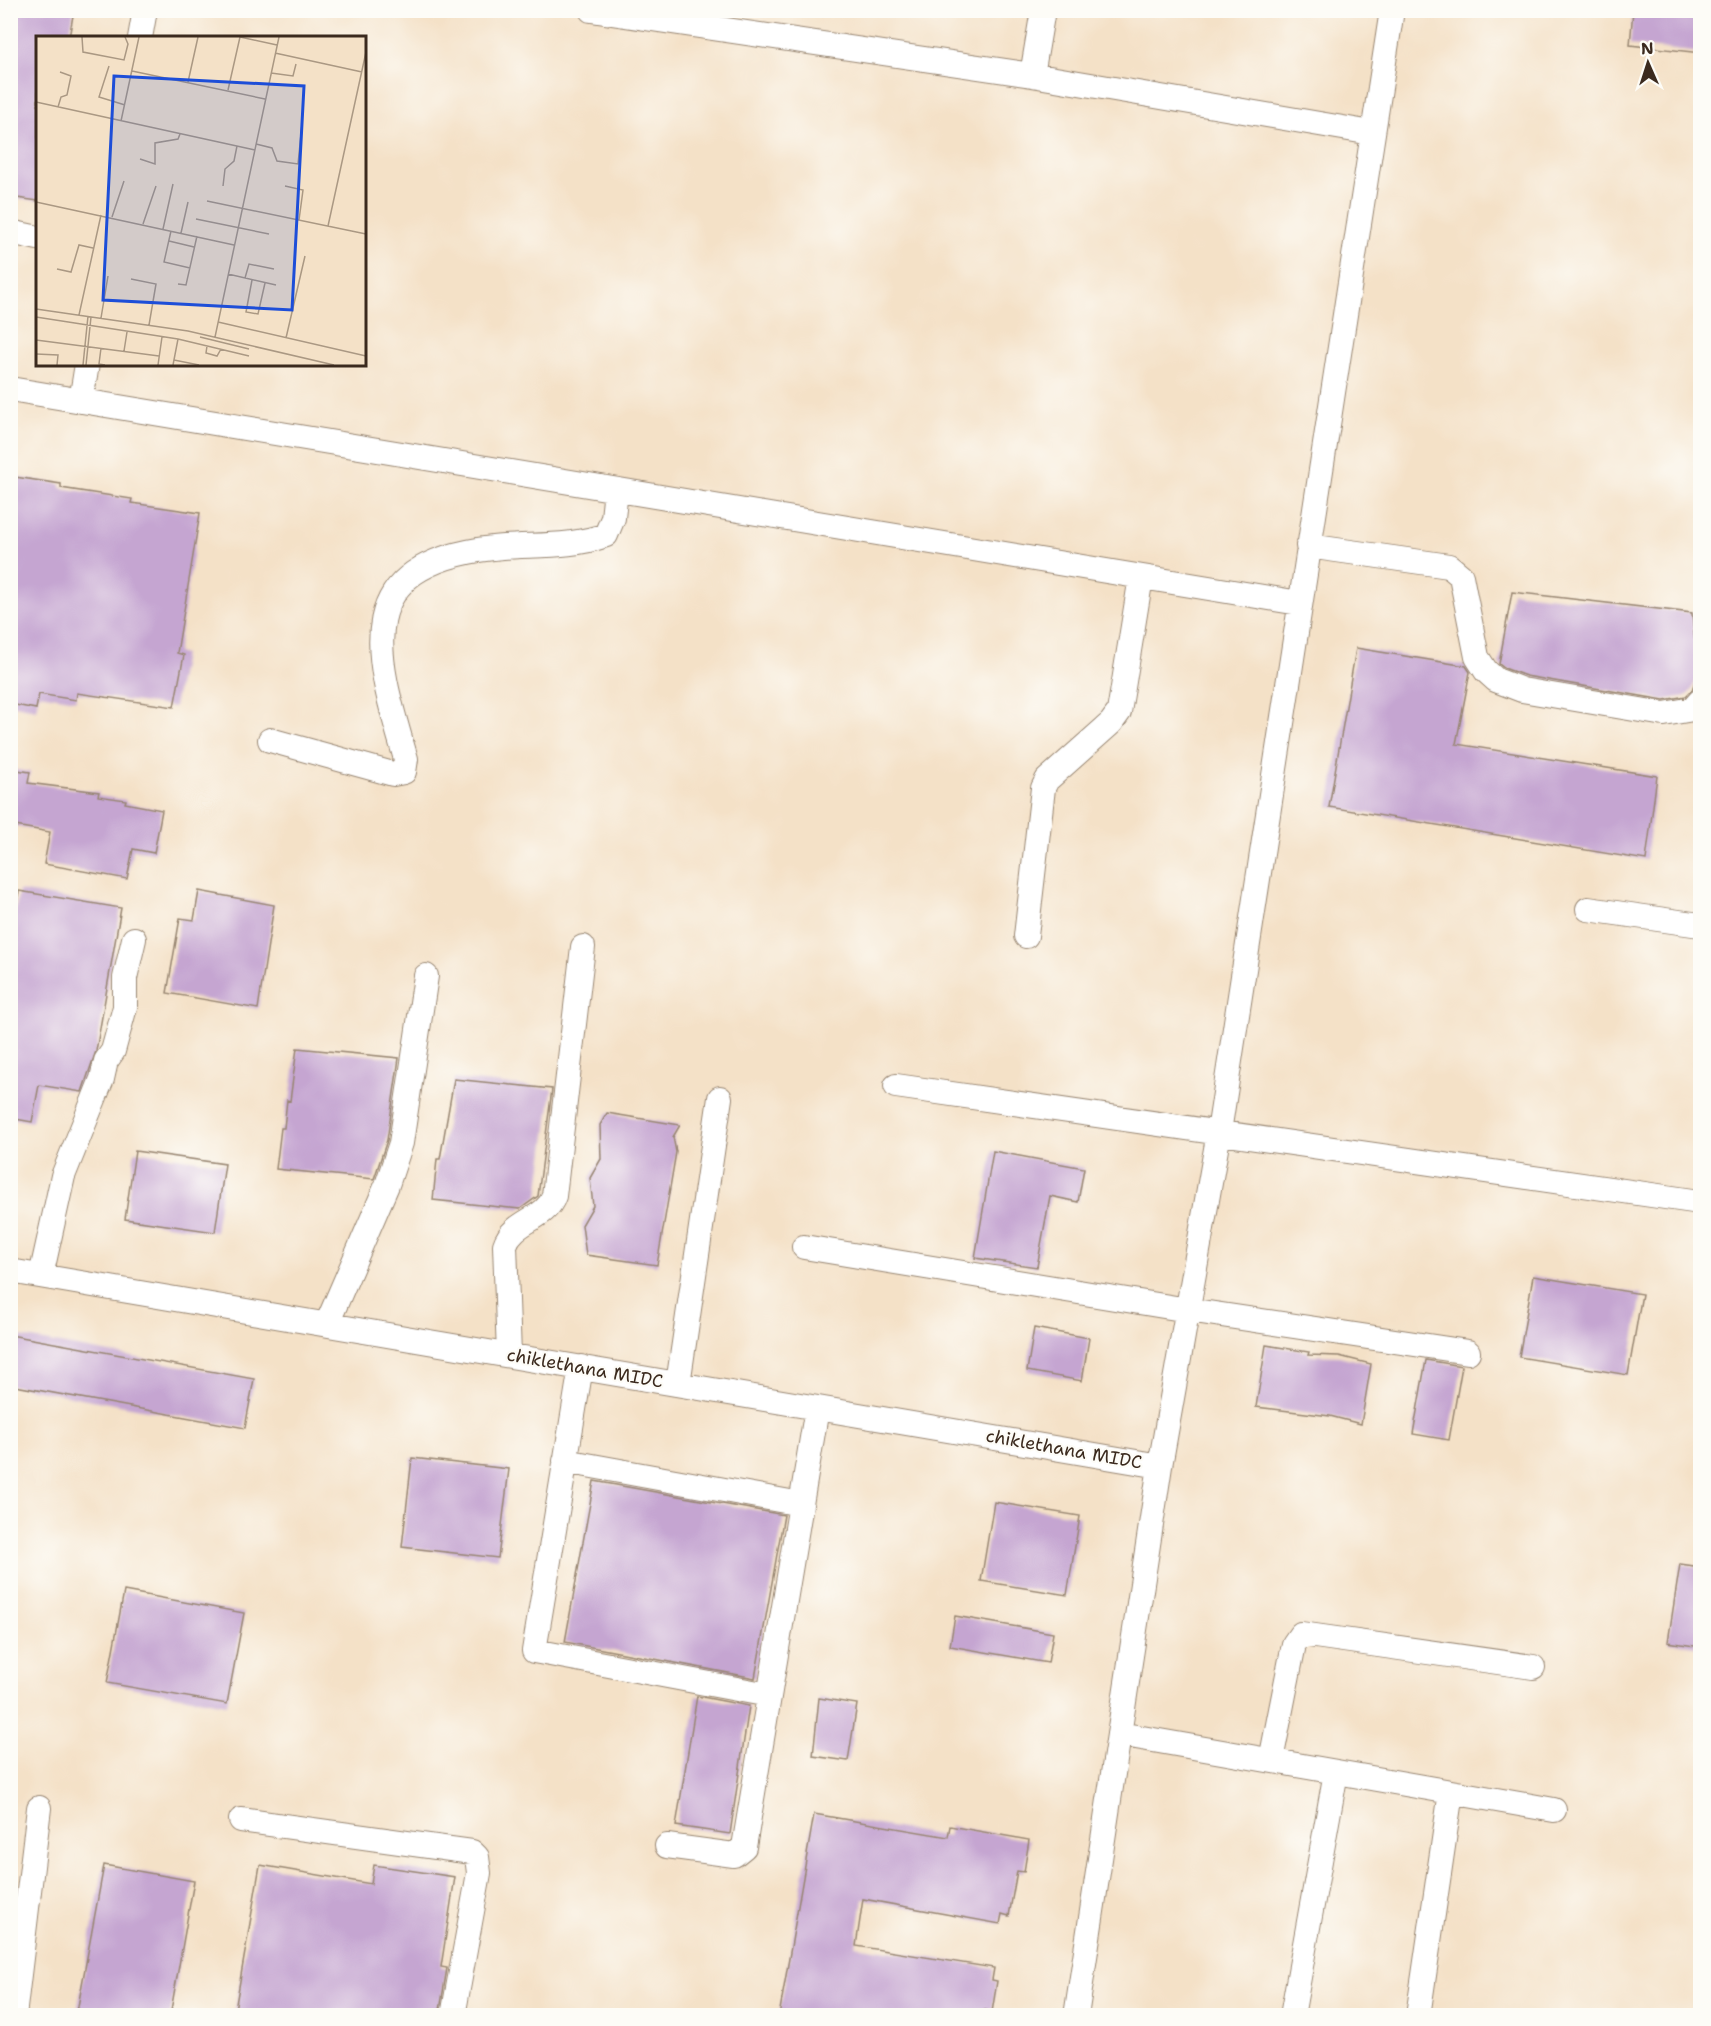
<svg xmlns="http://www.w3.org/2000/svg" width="1711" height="2026" viewBox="0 0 1711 2026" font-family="'Shantell Sans',sans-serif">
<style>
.building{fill:#c5a5d1}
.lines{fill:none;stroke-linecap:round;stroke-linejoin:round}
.minor-casing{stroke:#988672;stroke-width:26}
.minor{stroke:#fff;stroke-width:24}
.labels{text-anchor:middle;stroke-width:4.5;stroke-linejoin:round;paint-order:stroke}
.street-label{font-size:18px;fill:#3b2a1e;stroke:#fdfcf7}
.inset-road{fill:none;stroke:#aa9883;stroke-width:1.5}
.view{fill:#1d4ed8;fill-opacity:0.15;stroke:#1d4ed8;stroke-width:3}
.inset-edge{fill:none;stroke:#3b2a1e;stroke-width:3}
</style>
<rect width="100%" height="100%" fill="#fdfcf7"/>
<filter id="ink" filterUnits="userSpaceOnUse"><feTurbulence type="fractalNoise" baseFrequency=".0167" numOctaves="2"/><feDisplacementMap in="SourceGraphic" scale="12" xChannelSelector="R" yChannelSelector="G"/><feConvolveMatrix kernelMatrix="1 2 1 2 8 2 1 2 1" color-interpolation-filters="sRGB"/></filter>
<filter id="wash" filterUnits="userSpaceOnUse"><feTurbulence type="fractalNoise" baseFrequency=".008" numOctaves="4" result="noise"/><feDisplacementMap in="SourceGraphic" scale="24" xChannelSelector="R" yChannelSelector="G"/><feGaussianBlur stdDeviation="1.35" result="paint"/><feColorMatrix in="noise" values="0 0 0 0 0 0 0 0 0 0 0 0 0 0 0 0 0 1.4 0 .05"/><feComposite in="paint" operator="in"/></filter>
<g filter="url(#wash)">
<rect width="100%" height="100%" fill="#f4e1c7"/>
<g id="blocks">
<!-- building -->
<path class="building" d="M10,10H74L69,38H38V201L10,197Z
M1633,10H1701V53L1630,45Z
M15,477L61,484V488L132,499L131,503L200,513L177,653L184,655L174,707L77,693L76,700L39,694L36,709L10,704V505Z
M1512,592L1692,613L1698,673L1692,690L1686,696L1664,700L1526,676L1504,668L1499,664Z
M1356,648L1466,666L1470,672L1456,744L1657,776L1646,860L1329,807Z
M10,769L30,772L28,783L99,792L98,796L126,800L125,803L162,810L154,853L133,849L127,879L44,864L50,832L10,825Z
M19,891L121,908L96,1051L82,1092L39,1085L32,1122L10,1118V937Z
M199,891L274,905L258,1009L167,993L180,918L194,920Z
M297,1048L399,1058L387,1140L374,1179L276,1169L281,1128H284L287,1100L290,1101Z
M454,1079L552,1089L538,1196L520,1209L433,1200L437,1159H440Z
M607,1113L680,1125L673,1137L676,1152L657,1265L586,1255L582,1225L593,1206L590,1178L601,1159L600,1125Z
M135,1151L225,1164L215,1232L125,1219Z
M993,1151L1084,1168L1078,1202L1050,1196L1037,1267L975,1258Z
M1533,1276L1642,1294L1628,1375L1519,1357Z
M1034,1328L1089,1338L1082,1381L1027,1371Z
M10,1335L254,1379L245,1428L10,1385Z
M1266,1345L1309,1352L1308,1355L1339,1356L1371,1364L1361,1424L1330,1416L1256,1407Z
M1426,1360L1462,1366L1449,1440L1413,1434Z
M412,1458L509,1469L498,1558L402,1547Z
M594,1481L784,1515L755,1678L565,1642Z
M994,1502L1080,1516L1067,1595L981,1581Z
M1680,1564L1701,1567V1647L1668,1642Z
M124,1591L244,1613L227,1704L107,1683Z
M955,1616L1053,1633L1048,1663L950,1646Z
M697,1696L749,1706L730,1834L676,1826Z
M819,1698L857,1704L848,1761L813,1756Z
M814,1814L948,1837L950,1826L1029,1840L1024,1872L1017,1871L1009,1916L1002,1914L1000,1924L863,1899L856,1946L994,1968L992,1980L997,1981L992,2012L985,2010L984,2016H779Z
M104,1865L194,1881L170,2016H96L77,2012Z
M260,1865L371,1884L374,1865L455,1877L441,1967L447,1968L439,2016H270L235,2010Z"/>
</g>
</g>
<g filter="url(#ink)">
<use href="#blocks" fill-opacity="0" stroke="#988672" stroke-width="1.5"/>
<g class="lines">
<defs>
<path id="minor" d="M591,10L1032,75L1372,133
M140,38L145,10
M1032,75L1043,10
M10,232L38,238
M10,389L1299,603
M81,401L87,364
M1308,546L1449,566L1461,576L1477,657L1486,671L1496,680L1522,690L1664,714L1693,709L1700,701
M270,740L393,774L404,772L406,759C375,654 347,565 493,548C530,544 571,548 606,535L613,518L616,490
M1588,909L1700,925
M1026,936L1043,788L1047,780L1111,723L1119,712L1141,577
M896,1086L1700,1202
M804,1247L1188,1310L1468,1352
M10,1271L1160,1466
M41,1276L63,1176L102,1079L106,1061L113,1051L125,1007V978L134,939
M327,1324L387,1185L401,1143L426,976
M509,1355L505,1245C513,1220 546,1220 554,1196L583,947
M581,1367L534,1651L769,1695
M678,1384L720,1098
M565,1461L801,1504
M1119,1734L1554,1810
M1271,1760L1294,1644L1301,1634L1533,1667
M241,1820L472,1852L477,1857L479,1873L453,2016
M667,1846L734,1855L744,1847L817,1408
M14,2016L39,1808
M1076,2016L1160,1466L1219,1132L1392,10
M1292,2016L1336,1772
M1418,2016L1451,1792"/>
</defs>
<!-- minor casing -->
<use href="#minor" class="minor-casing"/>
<!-- minor -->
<use href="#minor" class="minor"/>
</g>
</g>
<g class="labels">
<!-- street labels -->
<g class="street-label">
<text transform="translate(585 1368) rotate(10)" y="6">chiklethana MIDC</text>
<text transform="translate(1064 1449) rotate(10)" y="6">chiklethana MIDC</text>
</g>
</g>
<!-- overview -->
<g transform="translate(36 36)">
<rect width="330" height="330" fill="#f4e1c7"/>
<path class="inset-road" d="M46,1L47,16L88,24L92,8L89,1M204,1L241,9M239,17L326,36M73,30L63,61L89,69M96,35L229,63M235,37L257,40L260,28M152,46L162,1M192,54L204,1M0,66L219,114M22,71L25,61L31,59L35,40L24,36M85,85L103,1M220,108L236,112L241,125L262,128L266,88M104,123L119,128V107L142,103L144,98M187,150L189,133L198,125L201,110M249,150L267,154L263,184M171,165L330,198M0,166L198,209M76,181L88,145M160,183L233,198M107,188L120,150M292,190L330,16M127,193L137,148M135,195L128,226L154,232M145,197L152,166M133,205L158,211M21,233L35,236L43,209L57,212M192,238L240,249M209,242L213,228L238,233M95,243L120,248L113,289M216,244L210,276L222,278L229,247M142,248L150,249L161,200M0,273L152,295L298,329M43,279L65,179M0,281L142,303L213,320M65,282L72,240M182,286L330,320M164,301L213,313M179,301L243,1M250,302L269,220M0,304L123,320M171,310L170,317L181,320L185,313M65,312L63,328L69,329M88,315L91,296M0,318L22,319L21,329M138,324L163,329M47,329L52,280M50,329L55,281M122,329L126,301M137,329L142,303"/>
<path class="view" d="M78,40L268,50L256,274L67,264Z"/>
<rect width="330" height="330" class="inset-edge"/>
</g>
<!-- margin -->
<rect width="1711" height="2026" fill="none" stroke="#fdfcf7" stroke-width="36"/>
<!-- north arrow -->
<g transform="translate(1648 63) rotate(357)" stroke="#fdfcf7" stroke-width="4.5" paint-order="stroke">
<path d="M0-4.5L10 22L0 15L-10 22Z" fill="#3b2a1e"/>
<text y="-9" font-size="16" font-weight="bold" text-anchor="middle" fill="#3b2a1e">N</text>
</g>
</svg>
